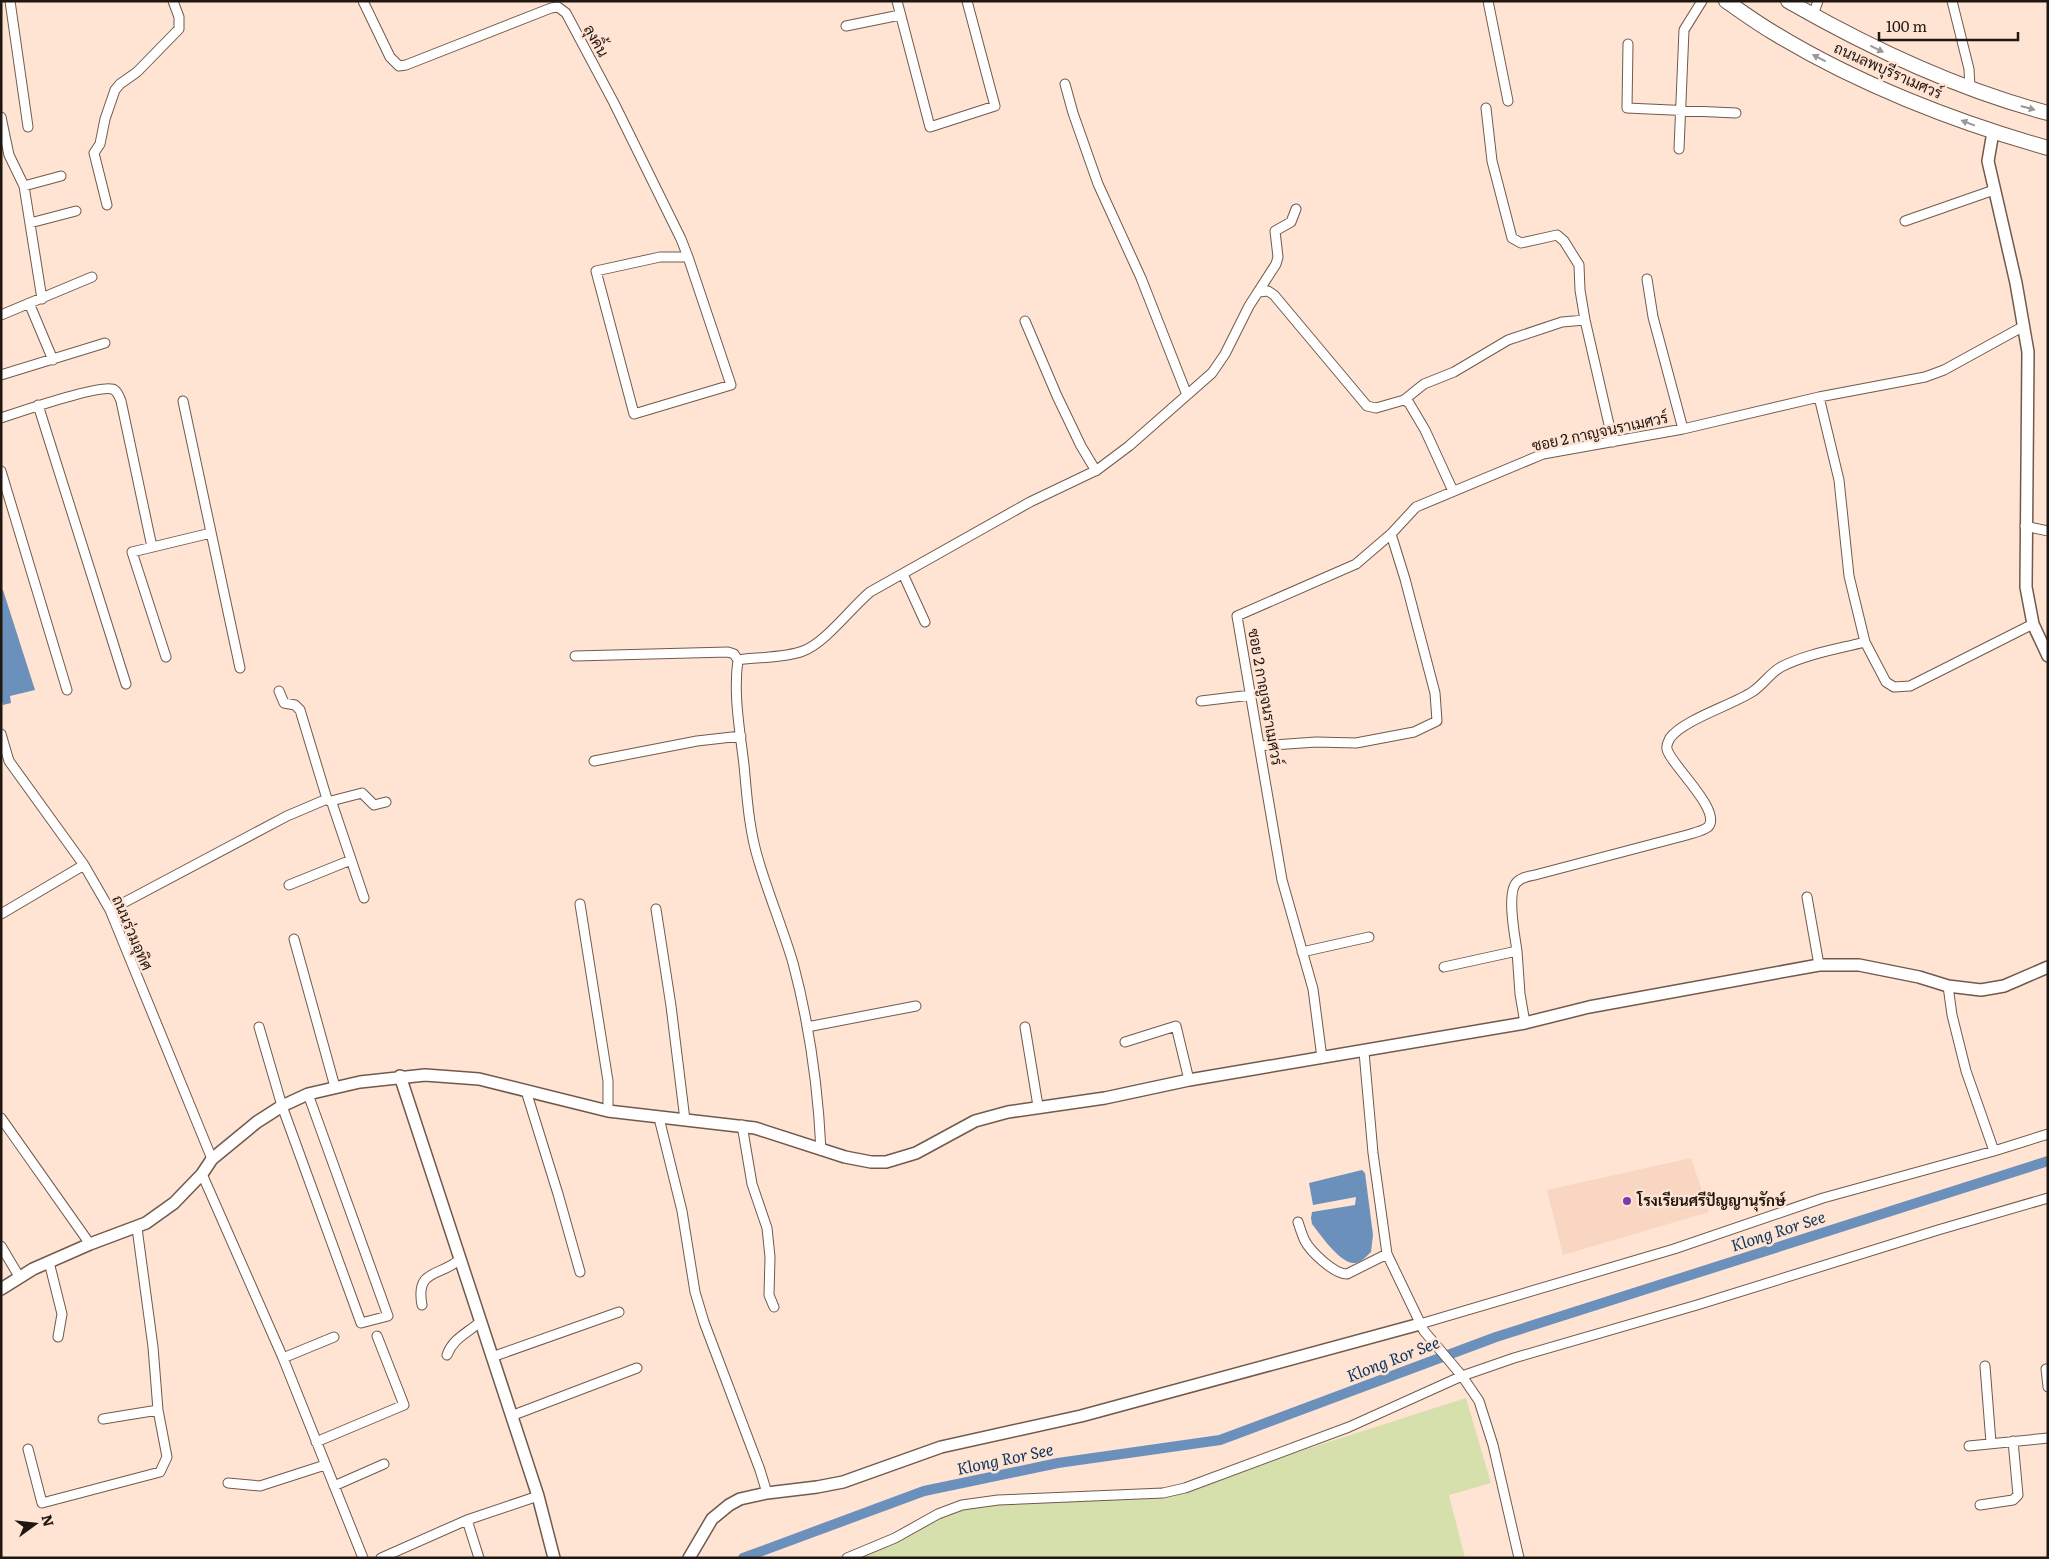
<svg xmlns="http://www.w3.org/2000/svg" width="2049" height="1559" viewBox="0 0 2049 1559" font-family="Literata,Sarabun,serif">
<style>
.built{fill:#f8d6c1}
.green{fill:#d5e0ac}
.water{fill:#6a90bb}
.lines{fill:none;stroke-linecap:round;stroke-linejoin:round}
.canal{stroke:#6a90bb;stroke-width:10}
.minor-casing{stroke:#715a4c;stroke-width:11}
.tertiary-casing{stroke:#715a4c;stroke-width:14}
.primary-casing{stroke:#715a4c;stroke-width:16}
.minor{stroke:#fff;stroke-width:9}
.tertiary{stroke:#fff;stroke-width:11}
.primary{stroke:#fff;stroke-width:14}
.oneway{fill:#9b9794}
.poi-dot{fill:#7a39ae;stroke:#ffe3d3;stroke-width:2}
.labels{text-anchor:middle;stroke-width:5;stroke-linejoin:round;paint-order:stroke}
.street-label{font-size:15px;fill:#201711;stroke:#ffe3d3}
.poi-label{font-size:15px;font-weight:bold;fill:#201711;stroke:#ffe3d3;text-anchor:start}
.water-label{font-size:16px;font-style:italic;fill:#08335d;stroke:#ffe3d3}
</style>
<rect width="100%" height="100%" fill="#ffe3d3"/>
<!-- built -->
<path class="built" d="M1691,1158L1709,1212L1563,1255L1547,1190Z"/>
<!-- green -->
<path class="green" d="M1466,1398L1491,1483L1449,1495L1465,1558H847L980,1502L1185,1488Z"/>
<!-- water -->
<path class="water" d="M1,590H3L35,690L10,696L11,703L3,705L1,698Z
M1362,1170L1365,1173L1373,1235L1371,1252C1367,1256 1361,1262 1355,1263C1341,1265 1320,1234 1312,1224L1311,1218L1312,1212L1355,1205L1356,1197L1313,1205L1309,1183Z"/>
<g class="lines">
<!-- canal -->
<path class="canal" d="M743,1558L924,1491L1058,1463L1220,1440L1496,1337L2048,1161"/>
<defs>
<path id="minor" d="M10,1L28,127
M363,1L390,57L399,66L406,65L551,8L558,7L566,13L614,103L681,239L688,257L731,385L634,414L596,271L660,257H688
M897,1L930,127L995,106L967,1
M1488,1L1508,101
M1952,1L1969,69L1970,87
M1813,15L1818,1
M846,26L900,15
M1628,44L1627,108L1736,113
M1065,84L1073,113L1098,184L1141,278L1187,395
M1486,108L1492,161L1512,238L1521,243L1557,235L1564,241L1579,265L1580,290L1585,320L1613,442
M1,117L9,155L24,186L42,299
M1679,149L1684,30L1702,1
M24,186L61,176
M107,205L94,153L100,144L105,119L115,90L120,84L137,72L179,29V17L173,1
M1905,221L1994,190
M30,223L76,211
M1647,279L1653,317L1683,429
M1259,292L1268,291L1274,295L1367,406L1376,408L1404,400L1409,403L1425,430L1453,491
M29,303L53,360
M1,315L92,277
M1025,321L1057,396L1081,446L1096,471
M1,375L105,343
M1819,397L1839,480L1849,576L1865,642L1886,682L1894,687L1910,686L2033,624
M1404,400L1424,384L1454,372L1508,340L1562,322L1585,320
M183,401L240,668
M38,405L126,684
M1,418C19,412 97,385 112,389C117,390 119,396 121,401L152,547
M1,471L67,690
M2025,526L2048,531
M903,574L925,622
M575,656L728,652L734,654L738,660
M166,657L132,552L211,533
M279,691L284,703L295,705L300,710L327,799
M1201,701L1251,695
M1,734L9,761L84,865L110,910L212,1159
M1259,746L1316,742L1356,743L1414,732L1437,721L1435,693L1405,579L1391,534
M594,761L697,741L741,736
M331,801L362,793L374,805L386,802
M289,885L351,860
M1807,897L1819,965
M580,904L608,1081V1111
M656,909L671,1006L685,1120
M110,910L287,816L327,799L332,803L364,898
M1,914L84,865
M294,939L335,1087
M1517,951C1515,937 1506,892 1517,882C1522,877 1529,876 1535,875L1687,835C1693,833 1703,831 1708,827C1723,811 1670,764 1667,749C1666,745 1668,742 1670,738C1683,720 1732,705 1752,692C1763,685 1770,673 1781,667C1806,654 1838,649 1865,642
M1302,952L1369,937
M1444,967L1517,951L1520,994L1525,1023
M1948,986L1952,1015L1966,1071L1994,1151
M259,1027L282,1106L361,1323L388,1316L308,1094
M807,1027L916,1006
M1025,1027L1038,1106
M1125,1042L1176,1026L1189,1080
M1364,1052L1373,1153L1387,1254L1424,1331L1462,1376L1479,1401L1493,1445L1519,1558
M1322,1058L1313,989L1282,880L1237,616L1356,564L1391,534L1416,507L1543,454L1683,429L1819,397L1925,377L1944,370L2024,326
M526,1091L558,1194L580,1272
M1,1118L90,1244
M659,1118L682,1211L695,1292L704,1322L760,1470L767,1493
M742,1125L752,1184L767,1228L770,1257L769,1295L774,1307
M821,1150C818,1087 809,1023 793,963C783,929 769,896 759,862C749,831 747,797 744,765C740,731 733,694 738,660C758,657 785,658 803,651C825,643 850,609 870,592L1030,502L1097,470L1129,446L1212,373L1225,354L1249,306L1276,264L1278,257L1275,231L1291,222L1296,209
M202,1174L283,1358L363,1558
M1298,1222C1300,1228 1302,1235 1305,1241C1311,1252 1334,1274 1347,1274L1387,1254
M1,1246L20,1278
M49,1262L62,1314L58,1337
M422,1305C415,1268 441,1277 460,1259
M1420,1324L1674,1249L1823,1198L1994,1151L2048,1134
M447,1355C453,1338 468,1333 481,1321
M492,1357L619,1312
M283,1358L334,1337
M1985,1366L1991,1443
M2046,1369L2048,1387
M511,1416L637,1368
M103,1419L158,1410
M316,1442L404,1405L377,1336
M1969,1446L2048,1438
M28,1449L42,1503L160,1472L167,1457L158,1410L153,1347L137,1228
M228,1483L260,1486L325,1465
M334,1486L384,1464
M1980,1505L2013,1500L2018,1495L2013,1441
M467,1520L479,1558
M381,1558L467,1520L538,1496
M847,1558L895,1538L938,1514L962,1505L998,1500L1163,1493L1185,1488L1349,1427L1462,1376L1514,1358L1697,1305L1938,1230L2048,1198"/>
<path id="tertiary" d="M1993,132L1988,161L2016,283L2028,352L2026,587L2033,624L2048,656
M400,1076L538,1496L554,1558
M1,1289L33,1269L90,1244L146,1223L174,1203L202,1174L212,1159L257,1122L282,1106L308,1094L360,1082L425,1075L479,1079L608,1111L755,1128L845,1157L871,1162H886L916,1153L975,1121L1008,1112L1105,1098L1189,1080L1525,1023L1589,1007L1819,965H1859L1919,977L1948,986L1981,990L2004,986L2048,967
M689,1558L712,1519L729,1505L740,1499L767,1493L817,1487L843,1482L941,1447L1081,1416L1420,1324"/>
<path id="primary" d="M1726,1C1742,12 1757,23 1774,33C1856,83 1955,122 2048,148
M1788,1C1870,48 1956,89 2048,113"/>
</defs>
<!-- minor casing -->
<use href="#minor" class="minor-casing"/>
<!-- tertiary casing -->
<use href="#tertiary" class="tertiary-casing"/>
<!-- primary casing -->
<use href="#primary" class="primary-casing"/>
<!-- minor -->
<use href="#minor" class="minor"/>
<!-- tertiary -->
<use href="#tertiary" class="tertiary"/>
<!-- primary -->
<use href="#primary" class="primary"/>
</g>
<!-- one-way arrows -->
<defs><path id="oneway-solid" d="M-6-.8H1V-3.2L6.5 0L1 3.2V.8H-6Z" transform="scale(1.25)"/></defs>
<g class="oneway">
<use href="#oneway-solid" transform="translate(1877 49) rotate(26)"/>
<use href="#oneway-solid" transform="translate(1819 58) rotate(-153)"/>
<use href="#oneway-solid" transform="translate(2028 108) rotate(15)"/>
<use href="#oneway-solid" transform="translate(1968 123) rotate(-159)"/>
</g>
<!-- markers -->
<circle class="poi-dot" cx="1627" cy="1201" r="5"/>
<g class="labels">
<!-- street labels -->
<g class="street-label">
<text transform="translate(596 41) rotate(61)" y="5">ลุงคิ้น</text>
<text transform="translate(1888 71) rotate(24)" y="5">ถนนลพบุรีราเมศวร์</text>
<text transform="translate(1600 432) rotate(-12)" y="5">ซอย 2 กาญจนราเมศวร์</text>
<text transform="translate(1265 697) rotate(80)" y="5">ซอย 2 กาญจนราเมศวร์</text>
<text transform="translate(132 933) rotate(67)" y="5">ถนนร่วมอุทิศ</text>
</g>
<!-- poi labels -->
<g class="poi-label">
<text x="1637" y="1206">โรงเรียนศรีปัญญานุรักษ์</text>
</g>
<!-- water labels -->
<g class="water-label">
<text transform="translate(1778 1231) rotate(-18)" y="6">Klong Ror See</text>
<text transform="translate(1393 1359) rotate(-21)" y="6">Klong Ror See</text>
<text transform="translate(1005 1459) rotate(-12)" y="6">Klong Ror See</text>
</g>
</g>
<!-- border -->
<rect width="2049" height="1559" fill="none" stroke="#201711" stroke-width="5"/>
<!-- north arrow -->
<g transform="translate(35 1524) rotate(75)" stroke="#ffe3d3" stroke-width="4" paint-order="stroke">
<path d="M0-4L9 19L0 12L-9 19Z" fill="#201711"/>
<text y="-8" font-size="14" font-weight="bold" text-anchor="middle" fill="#201711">N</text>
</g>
<!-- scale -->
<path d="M1879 32v8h139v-8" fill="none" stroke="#201711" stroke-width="2.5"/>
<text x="1886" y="32" font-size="15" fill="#201711" stroke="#ffe3d3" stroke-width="4" paint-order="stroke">100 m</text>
</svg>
